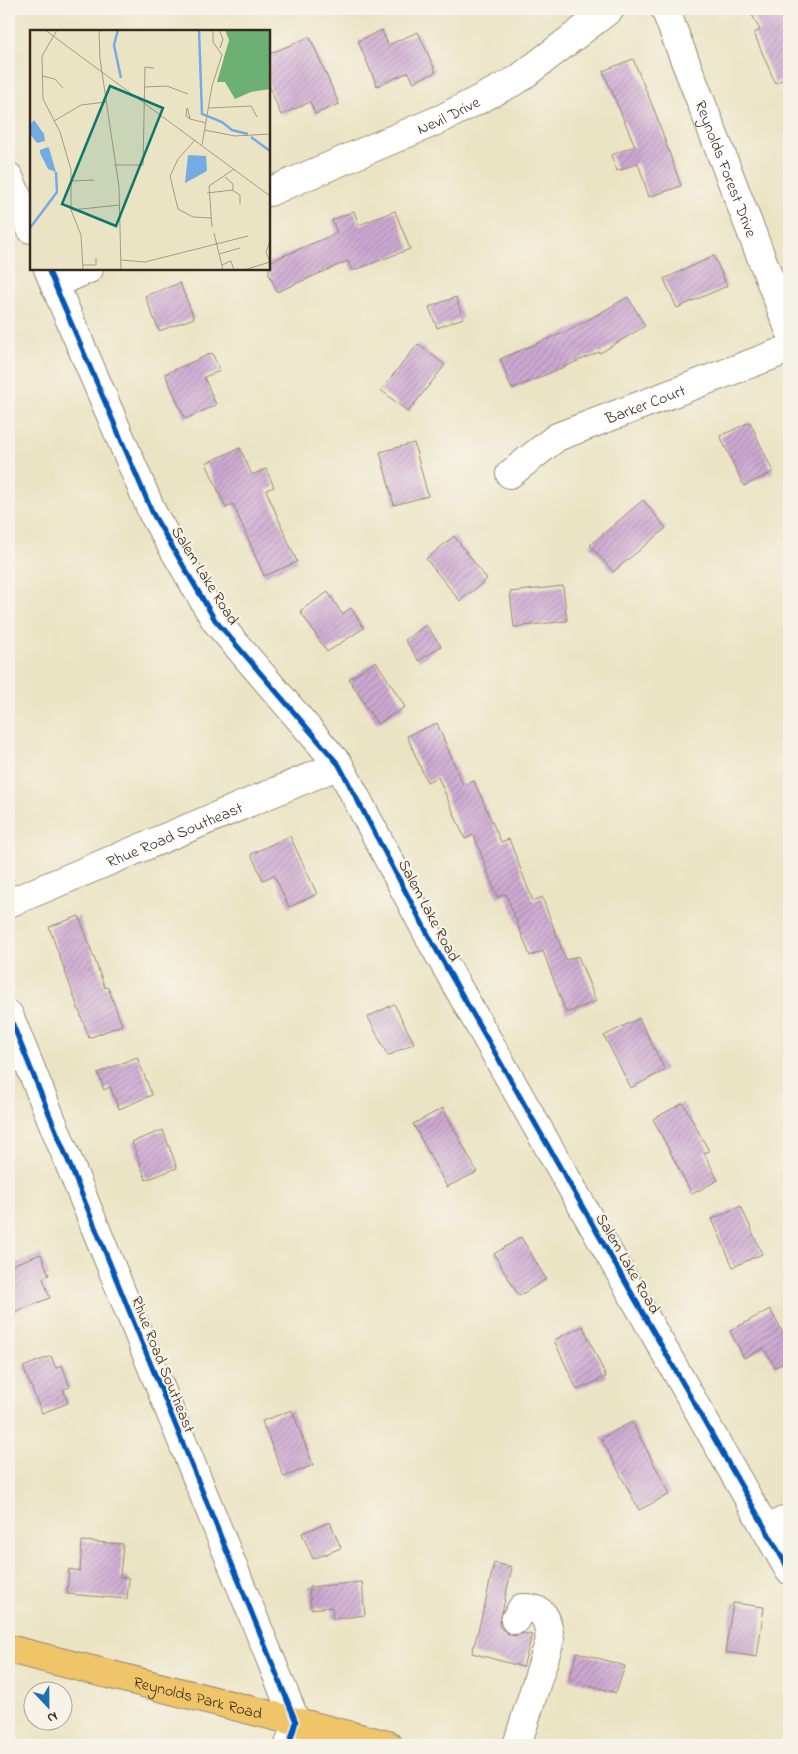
<svg xmlns="http://www.w3.org/2000/svg" width="798" height="1754" viewBox="0 0 798 1754" font-family="'Indie Flower',sans-serif">
<style>
.building{fill:url(#building-hatch)}
.lines{fill:none;stroke-linecap:round;stroke-linejoin:round}
.minor-casing{stroke:#938771;stroke-width:30}
.major-casing{stroke:#938771;stroke-width:30}
.minor{stroke:#fff;stroke-width:28}
.major{stroke:#f0c469;stroke-width:28}
.cycleway-casing{stroke:#f7f3e8;stroke-width:8}
.cycleway{stroke:#0057b8;stroke-width:5}
.labels{text-anchor:middle;stroke-width:4.5;stroke-linejoin:round;paint-order:stroke}
.street-label{font-size:16px;fill:#3b2a1e;stroke:#f7f3e8}
.inset-river{fill:none;stroke:#74abe2;stroke-width:2.5}
.inset-road{fill:none;stroke:#a59a82;stroke-width:1}
.view{fill:#0f766e;fill-opacity:0.15;stroke:#0f766e;stroke-width:2.5}
.inset-edge{fill:none;stroke:#3b2a1e;stroke-width:2.5}
</style>
<defs>
<pattern id="building-hatch" width="6" height="6" patternUnits="userSpaceOnUse" patternTransform="scale(1.25)"><rect width="6" height="6" fill="#cda9d3"/><path d="M-1 1l2-2M0 6l6-6M5 7l2-2" fill="none" stroke="#a88aab"/></pattern>
</defs>
<rect width="100%" height="100%" fill="#f7f3e8"/>
<filter id="ink" filterUnits="userSpaceOnUse"><feTurbulence type="fractalNoise" baseFrequency=".02" numOctaves="2"/><feDisplacementMap in="SourceGraphic" scale="10" xChannelSelector="R" yChannelSelector="G"/><feConvolveMatrix kernelMatrix="1 2 1 2 8 2 1 2 1" color-interpolation-filters="sRGB"/></filter>
<filter id="wash" filterUnits="userSpaceOnUse"><feTurbulence type="fractalNoise" baseFrequency=".0096" numOctaves="4" result="noise"/><feDisplacementMap in="SourceGraphic" scale="20" xChannelSelector="R" yChannelSelector="G"/><feGaussianBlur stdDeviation="1.12" result="paint"/><feColorMatrix in="noise" values="0 0 0 0 0 0 0 0 0 0 0 0 0 0 0 0 0 1.4 0 .05"/><feComposite in="paint" operator="in"/></filter>
<g filter="url(#wash)">
<rect width="100%" height="100%" fill="#ebe4c4"/>
<g id="blocks">
<!-- building -->
<path class="building" d="M749,9H781L789,28V77L775,83L754,33L760,30Z
M382,30L388,45L418,32L436,72L413,82L409,72L377,86L358,41Z
M310,37L339,104L315,114L310,102L281,115L269,85V54Z
M633,59L655,112L681,186L649,197L638,163L617,171L611,155L635,146L603,71Z
M354,211L359,225L395,211L410,249L352,271L348,261L277,292L269,274V262L337,233L332,220Z
M714,256L727,286L677,308L664,279Z
M180,283L194,318L159,331L145,296Z
M456,297L463,318L437,328L429,307Z
M628,297L645,326L600,353L599,352L512,389L500,359L572,329Z
M418,344L445,365L408,412L381,390Z
M212,353L220,371L204,377L216,405L185,419L165,374Z
M750,422L773,472L744,486L720,436Z
M414,443L428,496L394,505L380,452Z
M240,448L252,475L266,469L274,487L266,490L297,562L264,576L233,504L226,508L206,463Z
M643,500L666,528L613,572L590,545Z
M454,536L487,579L460,601L426,559Z
M563,586L567,621L514,627L510,592Z
M328,592L342,614L351,608L364,628L327,652L300,611Z
M426,625L441,646L419,661L405,640Z
M376,661L405,707L377,724L349,679Z
M437,723L463,785L474,781L501,842L509,839L533,901L542,897L566,960L578,956L596,1001L566,1013L543,951L530,956L506,894L497,897L474,835L465,839L438,777L427,782L407,736Z
M290,836L317,894L289,907L274,875L263,880L251,854Z
M79,916L105,988L108,987L122,1025L89,1038L49,927Z
M394,1004L414,1043L388,1056L368,1017Z
M639,1018L665,1070L631,1088L604,1036Z
M137,1057L152,1095L119,1109L110,1087L104,1090L98,1073Z
M683,1103L709,1151L704,1153L718,1180L692,1194L653,1119Z
M443,1108L477,1172L447,1187L413,1124Z
M163,1130L177,1168L146,1180L132,1142Z
M741,1206L762,1254L733,1267L712,1219Z
M521,1237L546,1279L519,1296L494,1254Z
M41,1254L49,1275L43,1278L50,1298L9,1314V1266Z
M770,1309L789,1345V1360L775,1367L764,1348L744,1358L730,1331Z
M583,1326L606,1377L577,1390L554,1340Z
M51,1356L56,1368L62,1365L70,1387L63,1389L68,1403L42,1413L23,1367Z
M292,1410L313,1465L284,1477L262,1421Z
M632,1422L670,1494L639,1510L601,1438Z
M330,1522L341,1548L313,1559L302,1533Z
M82,1541L123,1544L120,1577L129,1578L127,1599L67,1594L69,1569L80,1571Z
M494,1563L512,1567L499,1626L508,1634L515,1636L524,1633L532,1635L523,1667L472,1653L485,1604Z
M362,1582L365,1615L333,1619L332,1607L311,1609L309,1587Z
M733,1603L764,1607L757,1657L725,1652Z
M577,1652L625,1666L616,1693L569,1679Z"/>
</g>
</g>
<g filter="url(#ink)">
<use href="#blocks" fill-opacity="0" stroke="#938771" stroke-width="1"/>
<g class="lines">
<defs>
<g id="minor">
<path id="s1" d="M665,9L789,329"/>
<path d="M9,177L31,229"/>
<path id="s2" d="M269,192L443,118L517,80L610,9"/>
<path d="M48,269L153,514L215,620L339,765L432,942L789,1570"/>
<path d="M54,284L89,269"/>
<path id="s3" d="M510,474L557,437L789,349"/>
<path id="s4" d="M9,903L339,765"/>
<path d="M9,1015L296,1722L289,1745"/>
<path d="M766,1530L789,1518"/>
<path d="M515,1620L522,1608C545,1607 548,1619 550,1640L517,1745"/>
</g>
<g id="major">
<path id="s5" d="M9,1649L388,1745"/>
</g>
</defs>
<!-- minor casing -->
<use href="#minor" class="minor-casing"/>
<!-- major casing -->
<use href="#major" class="major-casing"/>
<!-- minor -->
<use href="#minor" class="minor"/>
<!-- major -->
<use href="#major" class="major"/>
<defs>
<path id="cycleway" d="M48,269L153,514L215,620L339,765L432,942L789,1570
M9,1015L296,1722L289,1745"/>
</defs>
<!-- cycleway casing -->
<use href="#cycleway" class="cycleway-casing"/>
<!-- cycleway -->
<use href="#cycleway" class="cycleway"/>
</g>
</g>
<g class="labels">
<!-- street labels -->
<g class="street-label">
<text dy="6" stroke="none"><textPath href="#s2" startOffset="195">Nevil Drive</textPath></text>
<text dy="6" stroke="none"><textPath href="#s1" startOffset="171">Reynolds Forest Drive</textPath></text>
<text dy="6" stroke="none"><textPath href="#s3" startOffset="154">Barker Court</textPath></text>
<text transform="translate(206 575) rotate(58)" y="6">Salem Lake Road</text>
<text dy="6" stroke="none"><textPath href="#s4" startOffset="179">Rhue Road Southeast</textPath></text>
<text transform="translate(430 910) rotate(62)" y="6">Salem Lake Road</text>
<text transform="translate(629 1263) rotate(60)" y="6">Salem Lake Road</text>
<text transform="translate(164 1364) rotate(68)" y="6">Rhue Road Southeast</text>
<text dy="6" stroke="none"><textPath href="#s5" startOffset="195">Reynolds Park Road</textPath></text>
</g>
</g>
<!-- overview -->
<g transform="translate(30 30)">
<rect width="240" height="240" fill="#ebe4c4"/>
<path d="M195,0H240V59L221,62L205,69L195,52H187L199,10Z" fill="#6db074"/>
<path d="M4,90L14,104L15,111L7,113L0,104V95ZM18,117L19,118L26,142L18,139L10,123V120ZM158,125L176,126L177,141L155,153Z" fill="#74abe2"/>
<path class="inset-river" d="M88,0L84,15L91,48M169,0L172,84L192,92L202,100L218,104M221,107L240,121M0,198L27,162L26,142"/>
<path class="inset-road" d="M15,0L240,166M27,0L12,26L13,69L30,102L41,140V180L51,205L53,240M69,0L70,29L89,157L91,240M189,0L193,9L190,18M12,46L25,49L33,58M115,57L137,56L158,64M157,78L158,80L160,89L156,86ZM179,78L221,76L227,87M160,89L176,93M24,91L51,75L76,72M174,100L205,106L240,104M165,110L148,129L140,146L148,179L163,187L181,188M172,115L182,56L192,25L183,12V0M84,135H113L115,37L124,38M41,151L64,150M202,160L210,165V174M177,163L203,160V154L195,147M41,180L90,175M182,197L179,156L204,139M184,203L193,240M189,224L210,218M91,230L115,232L218,206M240,232L236,222L240,211M53,235H66V228M192,235L201,231L204,240M214,240L240,232"/>
<path class="view" d="M80,56L133,78L86,196L32,174Z"/>
<rect width="240" height="240" class="inset-edge"/>
</g>
<!-- margin -->
<rect width="798" height="1754" fill="none" stroke="#f7f3e8" stroke-width="30"/>
<!-- north arrow -->
<g transform="translate(48 1706) rotate(158)"><circle r="24" fill="#f7f3e8" stroke="#aca397"/>
<path d="M0-4L9 19L0 12L-9 19Z" fill="#1f6fb2"/>
<text y="-8" font-size="14" font-weight="bold" text-anchor="middle" fill="#3b2a1e">N</text>
</g>
</svg>
